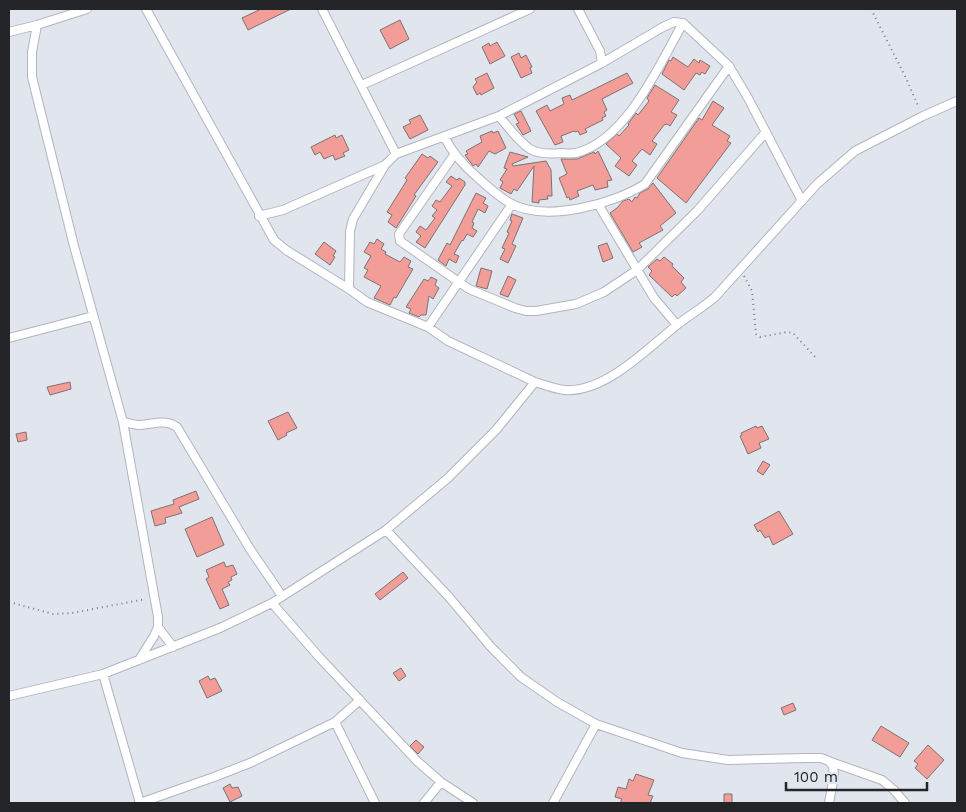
<svg xmlns="http://www.w3.org/2000/svg" width="966" height="812" viewBox="0 0 966 812" font-family="'Work Sans',sans-serif">
<style>
.building{fill:#f39d99;stroke:#7e7272}
.lines{fill:none;stroke-linecap:round;stroke-linejoin:round}
.minor-casing{stroke:#b0b5be;stroke-width:10}
.path{stroke:#797c82;stroke-width:2;stroke-dasharray:1 4;stroke-linecap:butt}
.minor{stroke:#fff;stroke-width:8}
</style>
<rect width="100%" height="100%" fill="#e0e5ee"/>
<!-- building -->
<path class="building" d="M261,9H291L248,30L242,18Z
M400,20L409,39L390,49L380,30Z
M497,42L505,56L490,64L482,47L489,43L490,46Z
M519,53L521,58L526,55L532,67L530,68L532,73L521,78L511,57Z
M673,57L688,67L694,59L699,63L700,60L710,66L705,74L702,72L700,75L696,73L684,90L662,74L669,60L671,61Z
M487,73L494,88L481,95L480,93L477,95L473,87L477,82L475,79Z
M627,73L633,83L602,99L607,110L604,112L606,116L602,118L603,120L585,129L587,132L580,135L578,131L575,132L574,131L561,136L563,142L555,145L536,111L547,105L550,111L564,104L562,98L570,95L572,100Z
M655,85L679,100L671,112L677,115L670,126L667,124L664,125L652,141L657,144L650,155L642,149L632,161L637,165L629,176L615,166L621,158L606,144L617,134L619,136L629,125L628,124L636,113L638,115L649,101L647,98Z
M713,101L724,108L712,125L730,136L727,141L731,143L686,203L657,178L699,118L702,120Z
M521,111L531,131L523,135L516,124L519,123L514,114Z
M420,115L428,130L410,139L403,127L411,123L409,120Z
M492,131L493,133L498,131L506,148L495,154L489,151L478,167L476,164L473,166L465,155L468,154L466,151L482,142L480,136Z
M335,135L336,138L342,135L349,150L343,153L345,156L335,160L333,155L324,159L320,152L315,155L311,147Z
M598,151L612,180L607,181L608,187L595,190L593,185L577,191L579,196L570,200L569,197L567,198L559,178L567,174L561,159H577L594,152L595,154Z
M510,152L528,157L512,164L513,166L546,161L551,170L552,196H547L548,199L539,200V203L532,202L534,166L517,191L514,189L511,194L500,188L503,182L500,180L507,169L504,168Z
M422,154L428,158L430,156L438,162L414,195L416,196L396,228L388,222L392,215L387,212L407,180L405,178Z
M451,176L457,180L459,178L465,182V185L425,248L416,242L421,236L416,232L420,226L426,230L435,218L432,216L437,210L432,206L436,200L440,202L452,186L446,182Z
M653,183L676,213L660,226L663,230L639,243L642,247L633,252L610,213L617,208L623,201L629,199L632,202L635,197L637,198L640,193L648,189Z
M476,193L486,198L483,203L488,206L485,213L478,209L472,222L474,223L472,228L477,231L473,237L467,234L463,241L462,240L454,254L459,256L456,263L449,259L446,266L438,260L447,243L450,245Z
M512,214L523,218L512,244L516,246L508,263L500,259L505,249L502,248L509,233L507,232L512,221L510,220Z
M377,239L384,244L381,249L386,252L385,254L400,262L404,257L411,261L408,267L413,269L396,298L394,297L390,305L374,298L381,286L364,277L368,270L364,268L371,256L364,252L370,242L374,244Z
M324,242L336,251L333,256L335,257L330,265L315,254Z
M607,243L613,258L603,262L598,246Z
M664,257L673,264L672,266L684,278L681,282L686,288L677,296L675,294L672,297L649,275L652,271L648,267L657,259L660,261Z
M481,268L492,271L487,289L476,286Z
M508,276L516,280L508,297L500,294Z
M431,277L437,280L435,285L439,288L433,299L429,296L426,315H421L419,317L409,313L411,309L406,307L424,279L428,281Z
M70,382L71,389L50,395L47,387Z
M288,412L297,428L286,433L287,435L278,440L268,421Z
M756,426L757,428L762,426L769,439L759,443L761,448L748,454L740,436L742,435L741,433Z
M26,432L27,440L18,442L16,434Z
M763,461L770,465L763,475L757,471Z
M196,491L199,499L179,507L182,513L165,518L166,523L155,526L151,511L174,504L173,500Z
M779,511L793,534L773,545L769,536L765,538L760,530L758,532L754,525Z
M212,517L224,545L197,557L185,529Z
M224,562L226,567L233,565L237,574L231,577L232,580L228,582L230,585L222,589L229,605L220,609L206,579L209,577L206,570Z
M403,572L408,578L380,600L375,594Z
M401,668L406,676L399,681L393,673Z
M208,676L210,680L215,678L222,691L207,698L199,681Z
M793,703L796,710L784,715L781,708Z
M881,726L909,743L900,757L872,740Z
M416,740L424,747L418,754L410,746Z
M928,745L944,760L927,779L915,768L918,764L914,761Z
M636,774L654,780L648,795L653,796L650,803H620L622,799L615,797L618,787L626,789L629,779L633,781Z
M230,784L232,788L238,787L242,796L230,802L223,788Z
M724,794H732V803H724Z"/>
<g class="lines">
<defs>
<path id="minor" d="M146,9L274,240L286,250L349,289L367,302L428,327L448,341L535,382
M322,9L396,154
M578,9L600,51L602,63
M37,25L32,52V77L74,246L123,422L158,617V627L154,636L139,660
M9,32L37,25L87,9
M362,85L530,9
M499,116C508,127 517,140 530,149C539,154 551,154 560,153C565,153 571,154 576,153C626,141 660,64 683,23
M444,136C452,153 463,165 477,177C487,186 498,196 510,203C545,223 614,204 645,184L729,66
M454,155L399,234L400,241L469,289L515,308L526,311H536L576,304L604,292L637,270L698,210L765,133
M598,204L654,298L677,325
M259,216L283,210L385,165L396,154L499,116L602,63L663,27L674,22L683,23L729,66L748,98L802,201
M349,289L350,231L353,219L385,165
M428,327L512,204
M9,338L93,316
M123,422C129,423 135,425 140,425C154,424 165,419 177,427L250,549L282,596
M386,530L449,597L491,647L521,677L557,702L596,724L682,753L728,760L805,758H821L829,761L833,766L834,776L829,803
M272,603L320,658L418,762L441,782L473,803
M158,627L173,647
M103,674L140,803
M9,696L103,674L220,628L272,603L386,530L448,478L496,430L535,382C545,385 554,389 565,390C603,393 644,352 672,329C686,317 701,309 715,297L817,184L855,151L923,116L957,101
M335,722L375,803
M831,762L882,780L894,790L905,803
M140,803L214,777L250,763L335,722L360,700
M424,803L441,782
M553,803L596,724"/>
</defs>
<!-- minor casing -->
<use href="#minor" class="minor-casing"/>
<!-- path -->
<path class="path" d="M871,9L905,76L919,108
M744,276L752,291L756,334L760,337L787,332L793,333L817,359
M9,602L53,614L72,613L146,599"/>
<!-- minor -->
<use href="#minor" class="minor"/>
</g>
<!-- border -->
<rect width="966" height="812" fill="none" stroke="#242529" stroke-width="20"/>
<!-- scale -->
<path d="M786 782v8h141v-8" fill="none" stroke="#242529" stroke-width="2.5"/>
<text x="794" y="782" font-size="15" fill="#242529" stroke="#e0e5ee" stroke-width="4" paint-order="stroke">100 m</text>
</svg>
